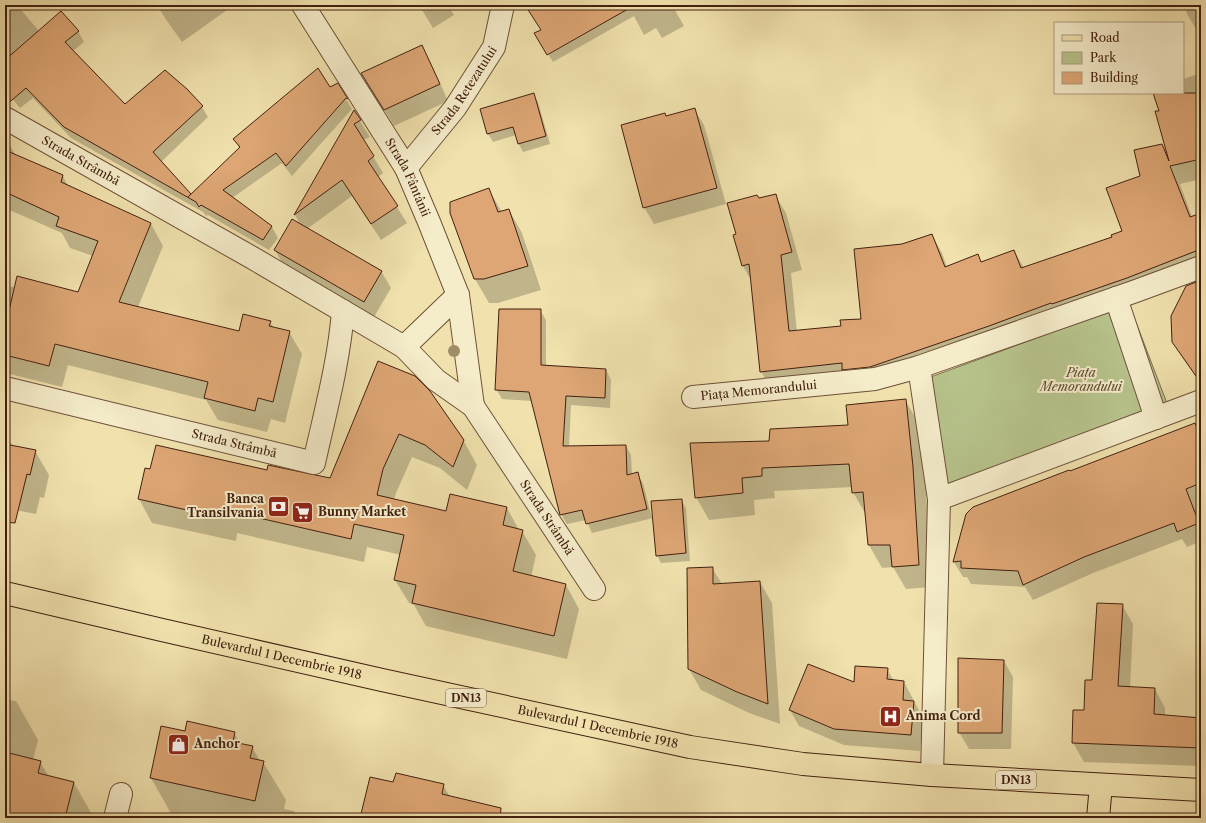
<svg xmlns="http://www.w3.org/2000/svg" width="1206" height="823" viewBox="0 0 1206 823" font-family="'Libre Caslon Text',serif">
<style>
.green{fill:#b7c38c;stroke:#7c724e}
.shadow{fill:#0003}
.building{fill:#dda674;stroke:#422010}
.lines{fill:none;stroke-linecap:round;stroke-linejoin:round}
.minor-casing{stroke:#6e5037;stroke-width:24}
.major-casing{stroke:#422010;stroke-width:24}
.minor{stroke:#f5ecca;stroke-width:22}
.major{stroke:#f0e1ad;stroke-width:22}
.tree{fill:#a08d68}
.labels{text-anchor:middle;stroke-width:4;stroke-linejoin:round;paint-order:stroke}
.shield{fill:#f5ecca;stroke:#785d48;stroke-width:1}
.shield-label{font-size:11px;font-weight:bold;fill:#422010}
.street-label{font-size:12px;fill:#422010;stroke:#f5ecca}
.park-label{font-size:12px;font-style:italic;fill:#5f492f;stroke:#f5ecca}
.poi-label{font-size:12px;font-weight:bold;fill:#422010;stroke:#f5ecca;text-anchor:start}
</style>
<rect width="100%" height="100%" fill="#f0e1ad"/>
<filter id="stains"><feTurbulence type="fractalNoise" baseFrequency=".005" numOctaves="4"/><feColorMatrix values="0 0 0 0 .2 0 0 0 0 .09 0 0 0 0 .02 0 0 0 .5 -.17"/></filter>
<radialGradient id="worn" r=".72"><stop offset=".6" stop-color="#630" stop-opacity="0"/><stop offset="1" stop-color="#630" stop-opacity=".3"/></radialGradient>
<!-- green -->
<path class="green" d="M1129,304L1168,406L946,488L928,378Z"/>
<!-- shadow -->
<path class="shadow" d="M5,5H17L39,31H78L84,42L73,51L125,105L202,107L208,117L161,162L191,196L240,149L234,139L337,85L352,109L292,176L282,163L232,198L272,227L278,238L269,250L208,215L206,216L203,212L71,138L33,98L20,108L5,90Z
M157,5H234L182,42L165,18Z
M419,5H448L454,15L433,28Z
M526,5H672L684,26L662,38L656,28L644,35L634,16L553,62L536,34L542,30Z
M1185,5H1201V31L1198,32L1187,14Z
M422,47L431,63L448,101L394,126L372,89Z
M1201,73V179L1180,184L1192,217L1201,214V271L1000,344L771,390L761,371L752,282L743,266L737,235L759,199L775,195L786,213L802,270L791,273L797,332L842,327L862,320L903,245L932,235L942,253L947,267L978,256L982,263L1014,251L1024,268L1113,238L1123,232L1141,176L1162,145L1168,155L1160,111L1154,93H1183V79Z
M533,94L538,102L550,144L523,152L519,144L516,135L493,142L488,134L481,110Z
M694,109L704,125L726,204L654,224L644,207L666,117Z
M354,112L370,137L363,140L383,173L378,177L407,223L381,240L352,196L307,229L381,271L391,288L374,317L284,267L275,250L301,226L295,215Z
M5,144L11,147L16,156L62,175L69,187L151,224L163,246L138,307L240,333L270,322L274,328L289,332L302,354L285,423L271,419L267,432L218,420L206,400L68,365L62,387L10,374L5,366V285L91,306L93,256L70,248L62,233L5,208Z
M489,190L502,212L509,210L522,233L541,290L498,303H489L475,279Z
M1201,281V382L1198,380L1184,360L1173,342Z
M540,310L546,320V367L606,370L611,380L610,408L571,405L569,447L626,446L631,455L632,475L637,474L643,483L652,518L681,500L686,508L690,561L661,563L657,555L653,518L592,533L586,520L567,524L561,514L533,401L502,399L496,389Z
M379,363L463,440L477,465L467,490L440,468L412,457L396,493L394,500L447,512L507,508L519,530L522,531L536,555L531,577L566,585L579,609L567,659L426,626L414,605L409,603L395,580L401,555L367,547L364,562L237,533L236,541L152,523L139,499L151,470L268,471L330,479Z
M905,400L918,422L926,491L931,587L906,589L893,567L882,568L869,545L866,515L853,492V487L774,491L775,498L754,500L755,515L709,520L696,497L770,442L849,426Z
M1195,424L1201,435V541L1187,547L1182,539L1093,573L1033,600L1025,587L971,584L967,577H963L954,562L1069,472Z
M5,434L13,446L35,451L49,475L44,498L40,497L36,514L5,508Z
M712,568L722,584L760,582L772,603L780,724L749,713L701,690L689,669Z
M1122,605L1133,624L1130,688L1155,689L1165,708V716L1201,717V766L1084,762L1073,743L1084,711L1093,681Z
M1004,661L1013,677L1011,749H969L959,732Z
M887,669L894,681L904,682L923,718L920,751L844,745L799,726L790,710L855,684Z
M5,695L8,700L16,701L38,740L33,760L40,762L49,777L74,783L94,818H5Z
M185,732L234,733L241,745L252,747L260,761L263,762L286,800L284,809L294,811L298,818H180L173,817L151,778Z
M394,783L443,785L450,797L473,818H361Z"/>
<!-- building -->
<path class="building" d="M525,5H635L547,55L534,33L541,30Z
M61,11L79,31L65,42L125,104L165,70L187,89L203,106L153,152L191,194L188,197L240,147L233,139L318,68L330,87L338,83L348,99L346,98L286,166L276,153L223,190L272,226L263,240L201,205L199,207L196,202L64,127L26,88L5,106V60Z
M422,45L440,84L384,110L361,73Z
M534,93L546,136L518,144L513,127L487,134L480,109Z
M1153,93H1201V159L1170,166L1190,217L1201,213V249L1127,278L1052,304L1051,303L989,326L870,367L842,370V363L760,372L749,264L742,266L733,235L736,234L727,203L757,195L759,198L776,194L792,252L781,255L789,331L841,326L840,320L861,319L854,249L902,244L932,234L945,267L978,254L981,262L1014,250L1021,268L1112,237L1111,235L1122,231L1106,188L1140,176L1134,150L1162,144L1169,161L1155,111H1159Z
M695,108L717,188L643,208L621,125L665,113L666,116Z
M354,110L361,120L354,124L374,156L368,161L398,206L371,224L342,180L294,215Z
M5,150L63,175L61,182L151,223L119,302L239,331L243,314L271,321L269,326L290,331L273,402L258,398L255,411L204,398L208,382L55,344L49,366L5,355V328L17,276L78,292L98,241L56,226L59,217L5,192Z
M489,188L498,212L509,209L528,266L484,279H474L450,213V202Z
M292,219L382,271L364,302L274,250Z
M1201,280V383L1172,342L1171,316L1186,286Z
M499,309H541V365L606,369L605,398L566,396L563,446L626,445L627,475L638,472L647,509L586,524L582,510L560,515L529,392L495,390Z
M378,361L415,376L430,391L464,440L453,467L425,445L399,434L383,469L377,495L446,511L450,494L507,507L503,525L523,530L513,571L566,584L554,636L412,603L416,585L394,580L404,535L354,524L351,539L224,510L222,518L138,499L145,468L150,469L156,445L267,470L268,465L330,478Z
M906,399L913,467L919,565L892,567L890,545H868L863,492L852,493L849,464L762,468V476L742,478L743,493L695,498L690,443L769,441L770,429L848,425L846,405Z
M1195,423L1201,438V483L1186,489L1199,523L1177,532L1174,523L1084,557L1023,585L1018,571L961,568V561L953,562L966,514L973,507L1069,470L1070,471Z
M5,444L36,450L30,475L27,474L15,523L5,522Z
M682,499L686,553L656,556L651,501Z
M713,567V584L760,581L768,704L737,692L688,669L687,568Z
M1097,603L1123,604L1118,686L1155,688L1154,714L1201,718V748L1072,743L1073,710H1084L1085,680H1092Z
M958,658L1004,660L1002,733H958Z
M808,664L854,682L855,666L888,668L887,679L904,681L903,700L914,701L911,735L834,729L789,710Z
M187,721L235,732L233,742L253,746L250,758L264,761L255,801L150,778L161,726L185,731Z
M5,752L41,761L38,773L74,782L65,818H5Z
M396,773L444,784L442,794L501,808L500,818H360L370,777L393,782Z"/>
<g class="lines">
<defs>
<g id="minor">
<path id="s1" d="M303,5L406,168L429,222L458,295L473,406"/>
<path id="s2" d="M5,118L251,257L404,347L436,380L473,406L594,589"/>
<path id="s3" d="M406,168L455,108L494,47L503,5"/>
<path d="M1201,267L1136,291L919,367L939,499L1201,401"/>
<path d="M1116,298L1156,418"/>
<path d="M404,347L458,295"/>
<path id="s4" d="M5,388L314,463C325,413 339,362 343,311"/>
<path id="s5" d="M693,397L875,379L919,367"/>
<path d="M932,775L939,499"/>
<path d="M115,818L121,794"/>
</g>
<g id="major">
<path id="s6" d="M5,593L162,630L382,680L690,747L803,764L932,775L1201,790"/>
<path d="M1098,818L1101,785"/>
</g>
</defs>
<!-- minor casing -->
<use href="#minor" class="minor-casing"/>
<!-- major casing -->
<use href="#major" class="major-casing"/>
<!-- minor -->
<use href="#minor" class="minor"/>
<!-- major -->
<use href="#major" class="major"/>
</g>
<!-- trees -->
<circle class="tree" cx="454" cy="351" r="6"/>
<!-- icons -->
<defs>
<symbol id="bank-square" viewBox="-11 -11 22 22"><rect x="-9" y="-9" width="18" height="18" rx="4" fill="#8f2418" stroke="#f5ecca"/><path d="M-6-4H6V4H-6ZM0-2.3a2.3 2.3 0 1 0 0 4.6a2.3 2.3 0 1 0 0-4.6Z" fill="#fff"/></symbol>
<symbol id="supermarket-square" viewBox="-11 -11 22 22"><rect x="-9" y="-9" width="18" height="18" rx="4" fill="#8f2418" stroke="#f5ecca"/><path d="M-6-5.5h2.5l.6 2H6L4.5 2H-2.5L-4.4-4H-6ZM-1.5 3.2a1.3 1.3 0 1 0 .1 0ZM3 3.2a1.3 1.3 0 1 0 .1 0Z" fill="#fff"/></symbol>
<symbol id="hospital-square" viewBox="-11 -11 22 22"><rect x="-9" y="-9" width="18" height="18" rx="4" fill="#8f2418" stroke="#f5ecca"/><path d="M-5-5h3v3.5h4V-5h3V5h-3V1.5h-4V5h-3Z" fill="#fff"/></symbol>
<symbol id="shop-square" viewBox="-11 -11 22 22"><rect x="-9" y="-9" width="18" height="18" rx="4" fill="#8f2418" stroke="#f5ecca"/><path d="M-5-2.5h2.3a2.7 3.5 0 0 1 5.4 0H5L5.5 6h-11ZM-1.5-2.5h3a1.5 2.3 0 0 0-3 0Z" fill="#fff"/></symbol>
</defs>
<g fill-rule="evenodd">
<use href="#bank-square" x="266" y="494" width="25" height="25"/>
<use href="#supermarket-square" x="290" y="500" width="25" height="25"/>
<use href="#hospital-square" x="878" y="704" width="25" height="25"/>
<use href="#shop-square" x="166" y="732" width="25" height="25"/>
</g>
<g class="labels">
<!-- shield labels -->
<g class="shield">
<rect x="446" y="689" width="40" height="18" rx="3"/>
<rect x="996" y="771" width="40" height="18" rx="3"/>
</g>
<g class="shield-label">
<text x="466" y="702">DN13</text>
<text x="1016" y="784">DN13</text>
</g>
<!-- street labels -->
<g class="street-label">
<text dy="4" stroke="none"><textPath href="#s3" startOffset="97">Strada Retezatului</textPath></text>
<text dy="4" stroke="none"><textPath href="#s2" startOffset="87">Strada Strâmbă</textPath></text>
<text dy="4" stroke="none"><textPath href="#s1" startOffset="202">Strada Fântânii</textPath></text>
<text dy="4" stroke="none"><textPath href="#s5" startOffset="66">Piața Memorandului</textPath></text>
<text dy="4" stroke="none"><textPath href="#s4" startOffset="236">Strada Strâmbă</textPath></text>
<text dy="4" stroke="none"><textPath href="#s2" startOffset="685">Strada Strâmbă</textPath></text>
<text dy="4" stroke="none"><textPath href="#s6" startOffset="284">Bulevardul 1 Decembrie 1918</textPath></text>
<text dy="4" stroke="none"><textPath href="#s6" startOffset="608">Bulevardul 1 Decembrie 1918</textPath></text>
</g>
<!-- park labels -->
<g class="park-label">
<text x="1081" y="377">Piața<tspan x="1081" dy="14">Memorandului</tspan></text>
</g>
<!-- poi labels -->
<g class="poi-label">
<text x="264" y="503" text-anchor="end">Banca<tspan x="264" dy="14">Transilvania</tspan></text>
<text x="318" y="516">Bunny Market</text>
<text x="906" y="720">Anima Cord</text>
<text x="194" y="748">Anchor</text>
</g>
</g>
<!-- margin -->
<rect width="1206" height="823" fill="none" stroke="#f0e1ad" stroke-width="20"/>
<rect x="6" y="6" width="1194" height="811" fill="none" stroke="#422010" stroke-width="2"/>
<rect x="10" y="10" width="1186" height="803" fill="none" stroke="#422010"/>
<!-- legend -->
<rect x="1054" y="22" width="130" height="72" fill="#f5ecca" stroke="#ad9a80"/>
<rect x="1062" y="35" width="20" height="6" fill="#f0e1ad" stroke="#ad9a80"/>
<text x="1090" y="42" font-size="12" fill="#422010">Road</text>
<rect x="1062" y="52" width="20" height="12" fill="#b7c38c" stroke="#ad9a80"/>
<text x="1090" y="62" font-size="12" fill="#422010">Park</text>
<rect x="1062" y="72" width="20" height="12" fill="#dda674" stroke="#ad9a80"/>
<text x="1090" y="82" font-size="12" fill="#422010">Building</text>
<rect width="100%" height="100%" filter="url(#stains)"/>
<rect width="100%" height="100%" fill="url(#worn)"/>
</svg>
